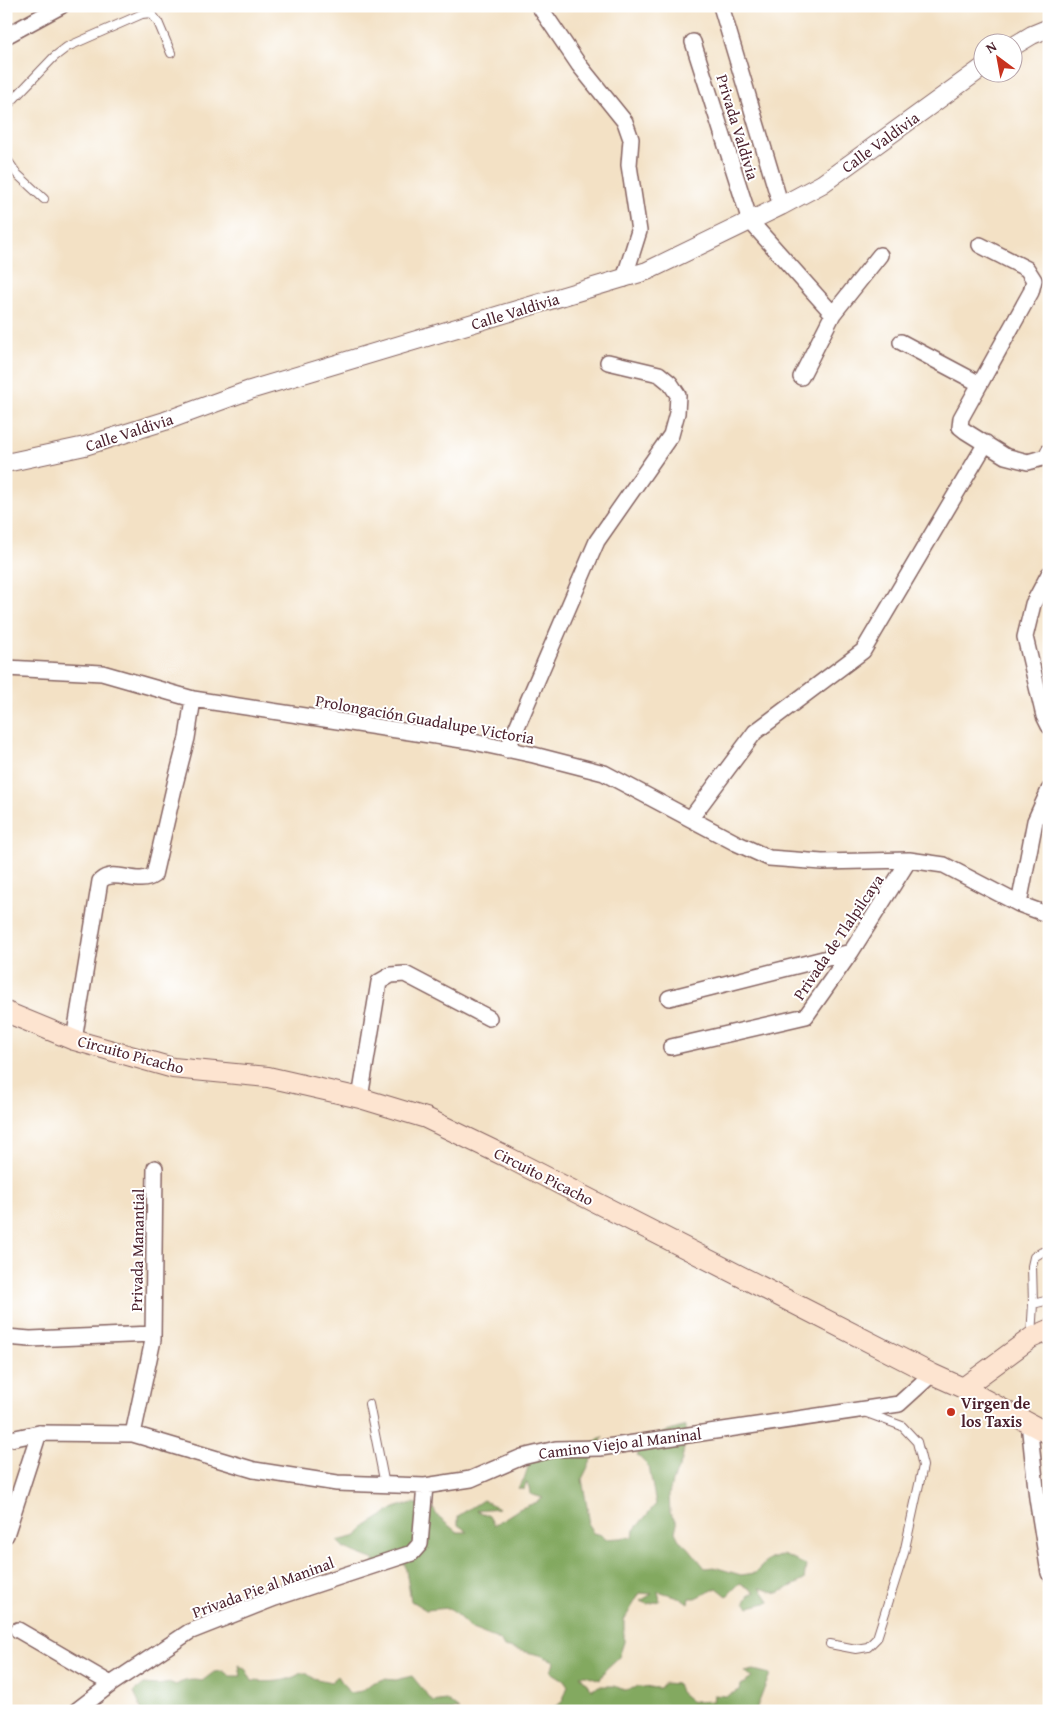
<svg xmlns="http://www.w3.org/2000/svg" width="1055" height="1717" viewBox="0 0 1055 1717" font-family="'Gentium Book Plus',serif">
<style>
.forest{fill:#83a960;stroke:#666446}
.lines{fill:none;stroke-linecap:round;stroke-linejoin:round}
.service-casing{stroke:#856361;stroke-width:10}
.minor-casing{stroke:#856361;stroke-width:18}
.tertiary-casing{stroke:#856361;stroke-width:20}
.secondary-casing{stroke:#856361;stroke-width:22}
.service{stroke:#fff;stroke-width:8}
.minor{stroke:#fff;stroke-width:15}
.tertiary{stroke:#fff;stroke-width:18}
.secondary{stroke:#fde4d0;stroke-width:20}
.poi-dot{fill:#c8321e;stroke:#fff;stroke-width:2}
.labels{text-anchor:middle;stroke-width:4;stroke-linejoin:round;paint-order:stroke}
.street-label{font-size:16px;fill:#4a1f2b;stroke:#fff}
.poi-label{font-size:16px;font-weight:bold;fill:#4a1f2b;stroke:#fff;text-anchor:start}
</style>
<rect width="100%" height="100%" fill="#fff"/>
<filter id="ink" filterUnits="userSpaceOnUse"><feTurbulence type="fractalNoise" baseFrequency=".02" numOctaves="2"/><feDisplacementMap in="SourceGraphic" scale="10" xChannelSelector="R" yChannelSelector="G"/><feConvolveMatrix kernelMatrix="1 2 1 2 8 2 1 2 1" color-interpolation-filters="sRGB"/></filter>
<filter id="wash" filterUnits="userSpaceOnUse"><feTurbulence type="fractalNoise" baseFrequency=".0096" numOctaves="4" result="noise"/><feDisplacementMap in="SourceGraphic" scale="20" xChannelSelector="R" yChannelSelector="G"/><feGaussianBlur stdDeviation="1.12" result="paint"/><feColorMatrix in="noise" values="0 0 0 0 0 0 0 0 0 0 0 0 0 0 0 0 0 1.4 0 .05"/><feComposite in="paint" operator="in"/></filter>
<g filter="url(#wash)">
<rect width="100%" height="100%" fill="#f3e1c5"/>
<!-- forest -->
<path class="forest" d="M686,1426V1434L682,1461L672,1482L669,1494L670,1513L677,1523L675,1532L679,1540L688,1547L705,1568L714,1567L741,1575L755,1573L768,1560L783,1555L806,1565L804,1580L778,1593L760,1588L770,1602L749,1607L745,1602L749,1595L755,1592L740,1583L727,1596L717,1588L696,1598H689L688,1603L681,1598L658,1591L660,1601L647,1604L640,1601L652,1594L640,1593L624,1620V1642L619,1657L605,1670L600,1680L586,1675H580L591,1689L599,1686H615L624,1690L639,1687L660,1688L664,1683L677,1684L680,1692L692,1702L713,1701L714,1695L726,1696L740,1690L741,1685L752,1678L745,1672L754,1670L770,1674L757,1707L759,1711H548L562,1702L568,1686L564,1680L551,1672L554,1661L540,1655L504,1647L500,1640L472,1629L449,1608L426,1610L411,1601L405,1564H376L377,1575L370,1569L375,1560L344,1548L337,1541L357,1536L363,1528L397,1507L413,1503L424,1506L431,1505L438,1517L457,1532H468L458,1525V1516L483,1500L499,1508L476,1510L489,1516L494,1525L519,1509L537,1502L543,1498L530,1494L529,1487L526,1482L524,1490L518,1488L524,1479L531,1458L586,1447L603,1437L582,1479L589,1518L588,1524L593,1533L602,1535L605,1539L633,1537L634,1530L656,1504L649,1467L637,1455L650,1437Z
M239,1665L246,1670L252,1681C269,1682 286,1683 301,1673H306L313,1678L331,1682L338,1676L349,1693L362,1691L372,1683L384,1679L396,1680L412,1676L433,1702L446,1700L459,1710L142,1711L134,1692L144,1684L157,1685L171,1683L176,1685C183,1680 194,1679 202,1681L214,1672L223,1671L230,1676H241Z"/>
</g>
<g filter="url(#ink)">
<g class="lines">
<defs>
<path id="service" d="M6,107L54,57L67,47L142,14L151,13L158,22L171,53
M6,158L17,174L44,199
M1033,1304L1049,1300
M1031,1336L1033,1304L1032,1266L1034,1257L1042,1252L1049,1250
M369,1404L385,1485
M830,1644L856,1649L868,1647L877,1638L904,1553L923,1466L917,1442L902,1426L864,1412"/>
<path id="minor" d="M539,6L579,65L625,122L631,139L629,165L639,231L624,279
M721,6L781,206
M6,36L61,6
M693,42L750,221L833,314
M980,245L1027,269L1034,280L1031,292L961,418L960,427L965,431L1005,456L1028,462L1046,457L1049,451
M901,342L980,384
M801,377L833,314L880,255
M1049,574L1033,604L1025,637L1044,716L1049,726
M6,668L102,673L193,699L469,741L534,755L604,773L736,843L769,858L822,862L909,860L944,865L1019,904L1049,915
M507,750L597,541L671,435L677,413L678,395L670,383L659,374L608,362
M691,818L755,732L863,651L986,443
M1019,904L1035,821L1049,790
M669,998L851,952
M74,1040L100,881C115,867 137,887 154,875L175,784L187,738L193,699
M671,1047L806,1016L851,952L909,860
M360,1098L379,982L391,975L405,974L489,1018
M6,1337L30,1339L153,1334
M1029,1423L1037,1498L1049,1573
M133,1434L153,1340L155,1168
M6,1440L39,1433L133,1434L254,1470L337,1483L425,1486L471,1479L522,1457L556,1449L600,1448L899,1404L932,1374
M6,1535L39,1433
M18,1630L111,1684
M76,1711L111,1684L189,1632L275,1598L412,1553L420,1544L425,1486"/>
<path id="tertiary" d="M1012,47L1032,35L1049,28
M6,463L85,446L165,421L250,390L647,271L781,206L822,184L982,68"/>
<path id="secondary" d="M6,1012L74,1040L173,1068L268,1077L360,1098L426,1118L507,1157L932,1374L963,1388L1049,1434
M963,1388L1031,1338L1049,1330"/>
</defs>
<!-- service casing -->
<use href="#service" class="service-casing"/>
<!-- minor casing -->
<use href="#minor" class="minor-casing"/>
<!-- tertiary casing -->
<use href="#tertiary" class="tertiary-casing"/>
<!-- secondary casing -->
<use href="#secondary" class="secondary-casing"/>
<!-- service -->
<use href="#service" class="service"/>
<!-- minor -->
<use href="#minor" class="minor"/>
<!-- tertiary -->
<use href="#tertiary" class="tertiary"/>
<!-- secondary -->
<use href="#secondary" class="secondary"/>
</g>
</g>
<!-- markers -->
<circle class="poi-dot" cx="951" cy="1412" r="5"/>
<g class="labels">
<!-- street labels -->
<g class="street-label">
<text transform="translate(738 127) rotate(73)" y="6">Privada Valdivia</text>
<text transform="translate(880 142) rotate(-36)" y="6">Calle Valdivia</text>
<text transform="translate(515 311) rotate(-17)" y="6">Calle Valdivia</text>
<text transform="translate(129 432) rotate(-18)" y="6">Calle Valdivia</text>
<text transform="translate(425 719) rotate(10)" y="6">Prolongación Guadalupe Victoria</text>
<text transform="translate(838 937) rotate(-56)" y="6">Privada de Tlalpilcaya</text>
<text transform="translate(131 1054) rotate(15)" y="6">Circuito Picacho</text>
<text transform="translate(544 1176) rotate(27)" y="6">Circuito Picacho</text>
<text transform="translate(137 1250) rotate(-89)" y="6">Privada Manantial</text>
<text transform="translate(620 1443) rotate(-7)" y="6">Camino Viejo al Maninal</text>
<text transform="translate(263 1587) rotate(-20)" y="6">Privada Pie al Maninal</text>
</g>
<!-- poi labels -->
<g class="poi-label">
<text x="961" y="1409">Virgen de<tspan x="961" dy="18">los Taxis</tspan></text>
</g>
</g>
<!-- margin -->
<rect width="1055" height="1717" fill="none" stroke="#fff" stroke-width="25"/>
<!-- north arrow -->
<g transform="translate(998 58) rotate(328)"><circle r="24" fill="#ffffff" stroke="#b7a5aa"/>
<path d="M0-4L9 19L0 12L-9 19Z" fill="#c8321e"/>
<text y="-8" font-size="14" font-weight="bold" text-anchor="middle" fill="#4a1f2b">N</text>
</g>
</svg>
